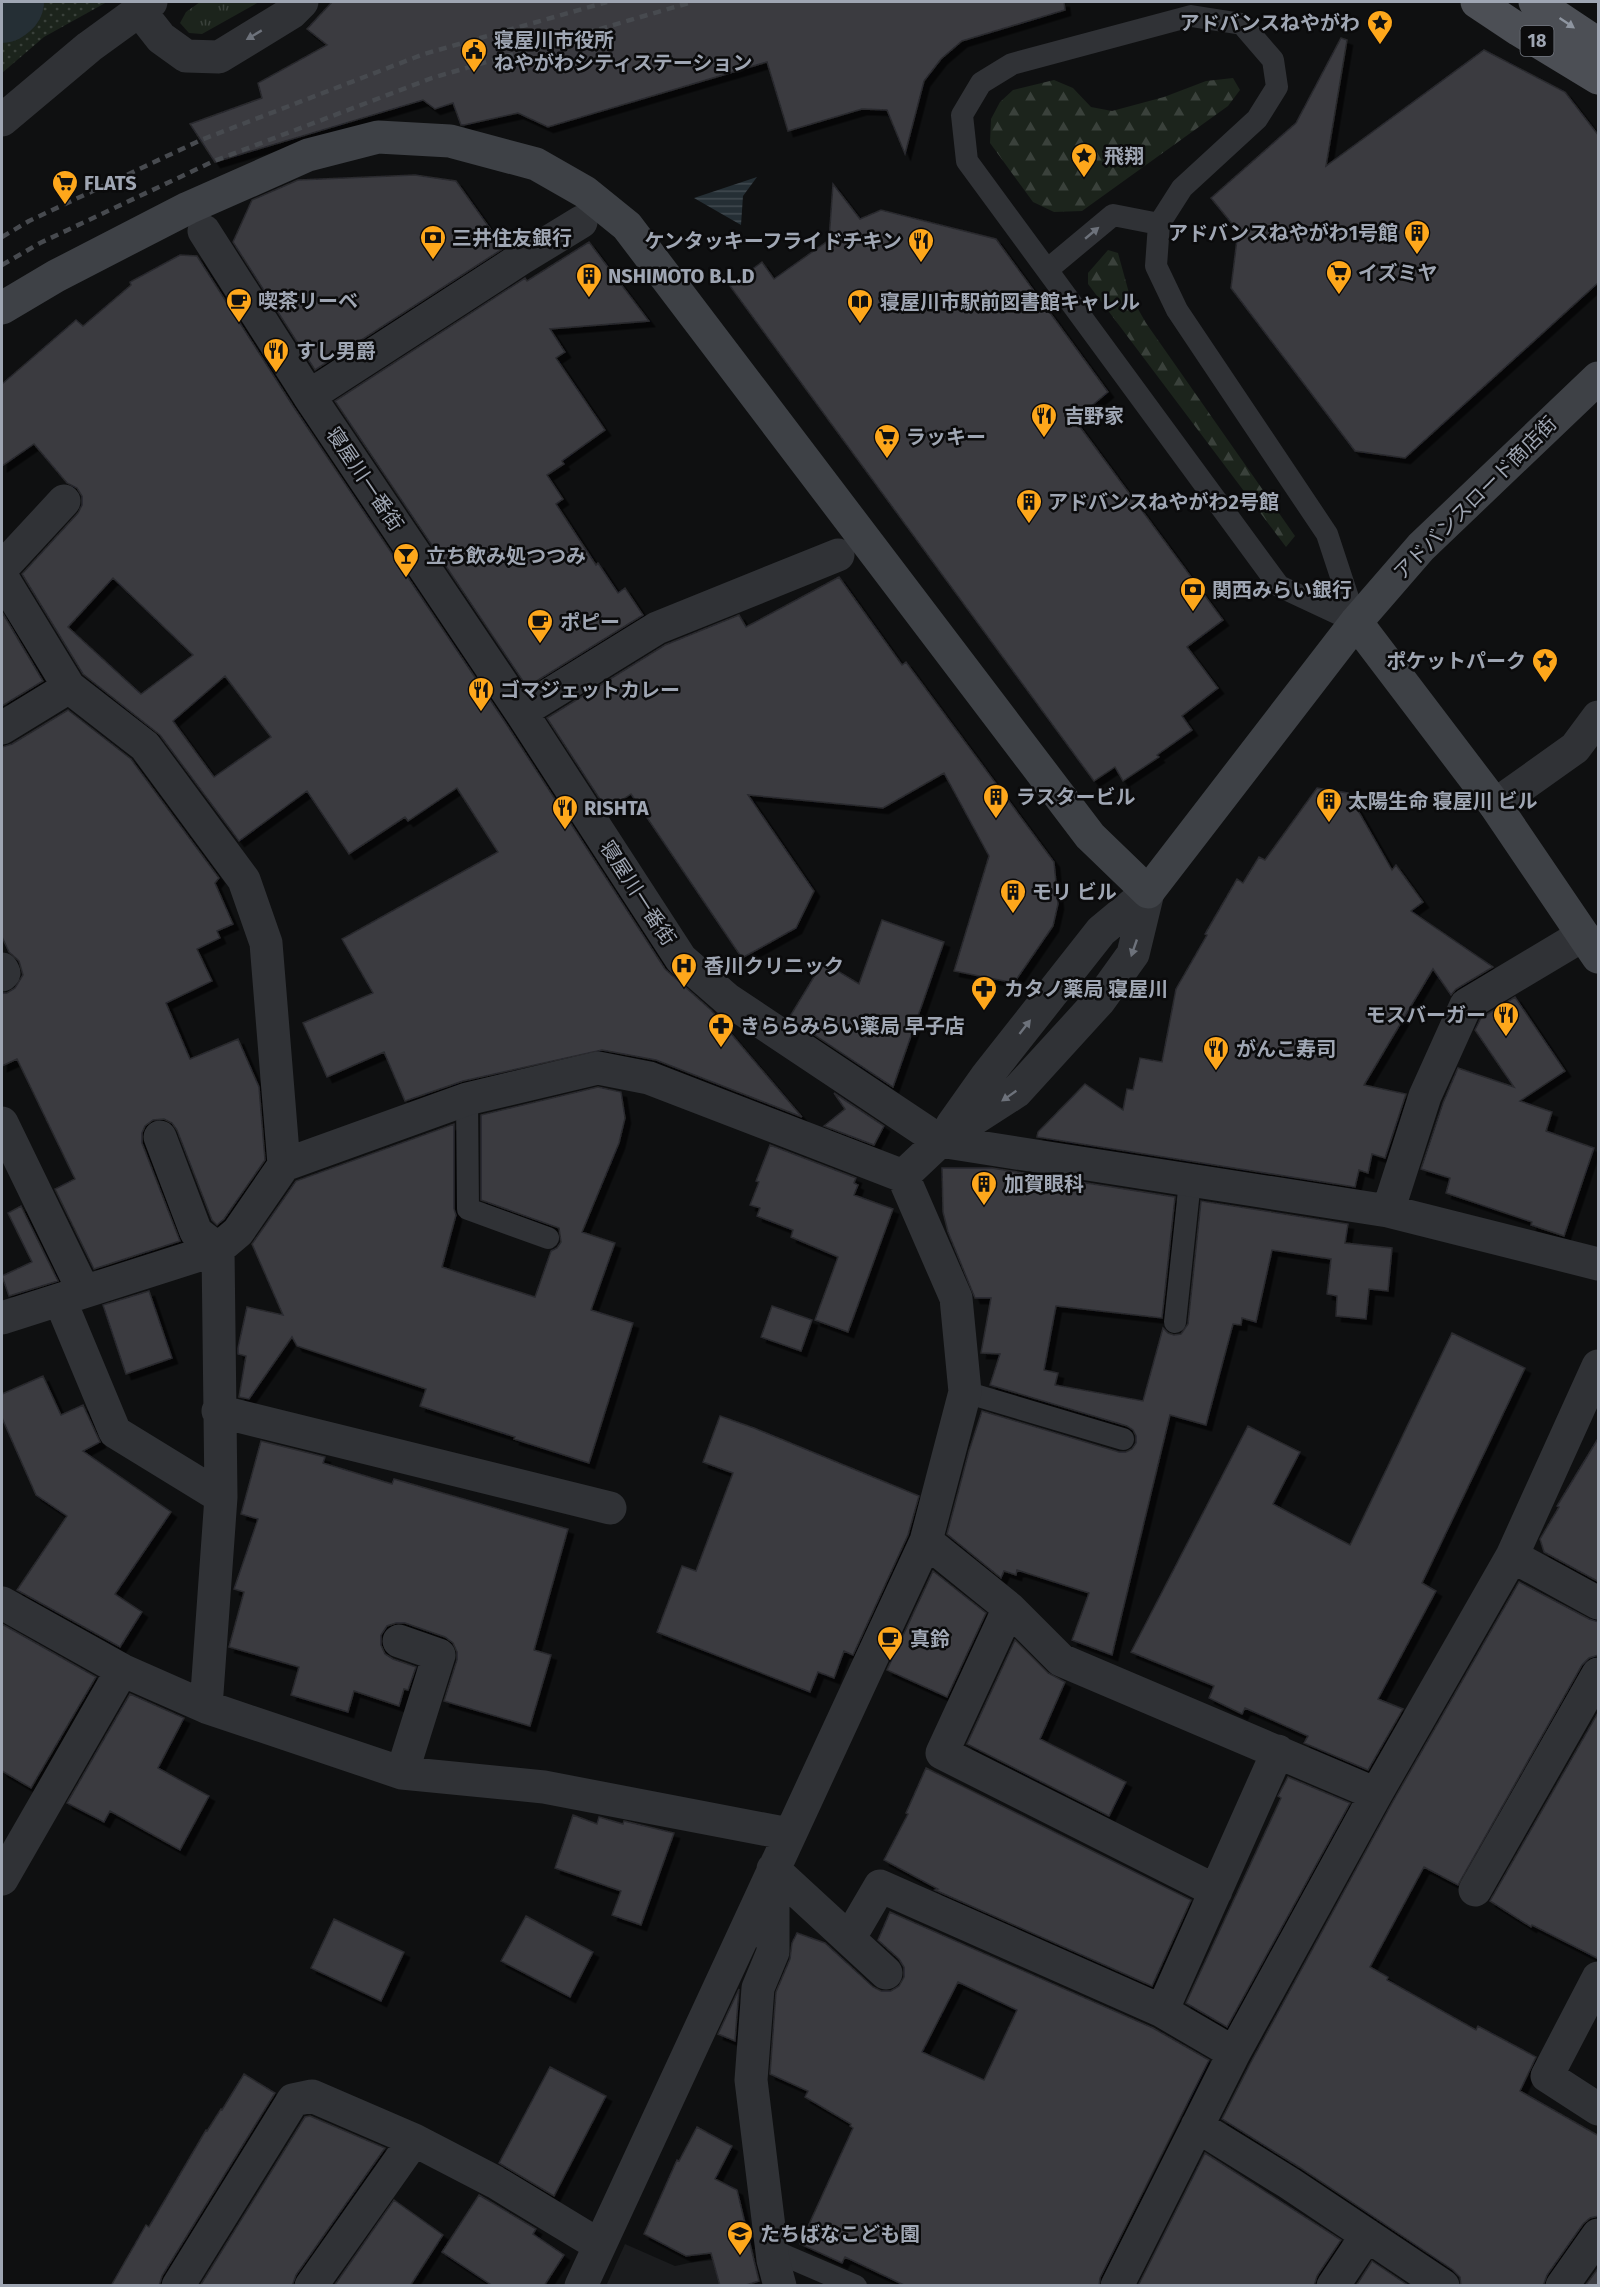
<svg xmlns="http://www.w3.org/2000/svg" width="1600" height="2287" viewBox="0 0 1600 2287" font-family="'Fira Sans','Noto Sans JP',sans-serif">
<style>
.built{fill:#1b1c1e}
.grass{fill:url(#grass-tufts)}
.forest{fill:url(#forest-firs)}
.park{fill:url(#park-dots)}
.water{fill:url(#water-rules)}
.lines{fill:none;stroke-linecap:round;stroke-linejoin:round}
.river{stroke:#252f35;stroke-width:74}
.building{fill:#3a3b41;stroke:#29292d;stroke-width:1.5;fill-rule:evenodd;filter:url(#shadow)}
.lane{stroke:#303236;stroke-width:22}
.street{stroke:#303236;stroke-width:33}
.secondary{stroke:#3e4146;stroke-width:33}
.primary{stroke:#4c4f55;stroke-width:33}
.rail{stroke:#474a4f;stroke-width:4.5;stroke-dasharray:8 6;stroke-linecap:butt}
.oneway{fill:#8e95a0}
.oneway2{fill:#6d727b}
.labels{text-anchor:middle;stroke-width:5;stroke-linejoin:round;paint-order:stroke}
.shield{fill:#0b0b0c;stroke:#737881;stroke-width:1.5}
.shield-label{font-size:18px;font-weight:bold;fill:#9fa6b3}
.poi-label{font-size:20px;font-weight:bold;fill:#9fa6b3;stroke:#0b0b0c;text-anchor:start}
.street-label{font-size:20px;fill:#9fa6b3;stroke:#0b0b0c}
</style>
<defs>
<pattern id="grass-tufts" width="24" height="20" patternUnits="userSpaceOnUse" patternTransform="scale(1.5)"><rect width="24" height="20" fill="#1c241c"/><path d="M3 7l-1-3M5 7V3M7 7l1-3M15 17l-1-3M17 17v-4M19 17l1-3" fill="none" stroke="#3a413b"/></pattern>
<pattern id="forest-firs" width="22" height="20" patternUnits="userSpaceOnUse" patternTransform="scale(1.5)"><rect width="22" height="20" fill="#1c241c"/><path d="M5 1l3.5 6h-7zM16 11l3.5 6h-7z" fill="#3a413b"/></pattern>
<pattern id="park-dots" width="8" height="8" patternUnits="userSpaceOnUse" patternTransform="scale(1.5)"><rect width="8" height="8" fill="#1c241c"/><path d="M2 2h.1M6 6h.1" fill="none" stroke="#3a413b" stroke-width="1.8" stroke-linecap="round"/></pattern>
<pattern id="water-rules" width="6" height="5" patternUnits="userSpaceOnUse" patternTransform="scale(1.5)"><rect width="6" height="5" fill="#252f35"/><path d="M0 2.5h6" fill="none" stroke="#414a50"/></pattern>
<filter id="shadow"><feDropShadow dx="5.5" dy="5.5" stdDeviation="0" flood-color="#0009"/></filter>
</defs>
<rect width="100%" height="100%" fill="#0f1011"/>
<!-- built -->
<path class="built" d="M625,2244L675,2266L759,2248L771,2286H606Z"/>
<!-- grass -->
<path class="grass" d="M200,2H259L202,34L189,33L180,23L186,12Z"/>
<!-- forest -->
<path class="forest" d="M1233,78L1240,90L1228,106L1082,211L1054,212L1033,202L990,143L991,119L1000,102L1013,90L1054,80L1073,88L1091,107L1112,111L1164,97L1206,81Z
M1108,250L1118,253L1129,293L1146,323L1295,536L1286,547L1088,284V273Z"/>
<!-- park -->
<path class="park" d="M2,2H107L44,37L2,73Z"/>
<!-- water -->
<path class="water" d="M757,177L743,196L741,225L694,198Z"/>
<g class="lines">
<!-- river -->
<path class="river" d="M2,6L7,2"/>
</g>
<!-- building -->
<path class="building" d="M332,2H1064L1065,10L962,41L941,59L924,81L905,154L887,110L862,109L788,131L767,62L548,127L518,113L464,125H461L453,103L435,109L423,100L215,162L190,124L262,98L258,83L327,45L307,29Z
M1341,38L1347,40L1326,166L1484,50L1565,92L1599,136V282L1405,458L1355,451L1231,288L1238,231L1211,198L1296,123Z
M415,175L456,181L504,248L315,370L233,242L252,200L298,180Z
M833,184L860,219L881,210L996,239L1108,392L1075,420L1223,620L1187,647L1218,688L1182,716L1192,730L1157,755L1159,757L1123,781L1115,767L1094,781L730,286L762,262L774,279L829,240Z
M589,242L649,321L550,329L565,352L556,358L605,430L562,461L564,464L547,475L563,499L556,504L596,565L598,563L618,593L625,588L643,615L527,687L335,401L525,278L527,281Z
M180,255L197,256L293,406L505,722L665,969L711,1010L802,1117L656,1060L602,1050L463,1081L405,1101L384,1052L327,1077L303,1023L373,993L342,939L498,852L457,788L408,821L405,817L349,854L307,791L239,841L160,735L83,674L22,574L78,513L82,505V496L77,488L67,483L34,444L2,466V384L76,320L83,326L131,285L130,282ZM113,578L193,655L141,694L68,627ZM225,676L271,737L214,777L173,721Z
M839,577L902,665L906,662L1054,862L1058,904L1053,926L1014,983L954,971L989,856L944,773L883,808L748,795L814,891L796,928L742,958L631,794L607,810L547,718L665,645L739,615L746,627Z
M2,612L43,681L2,706Z
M68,710L131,759L219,878L215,883L233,924L217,931L220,938L197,949L212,981L166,1003L190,1059L238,1039L259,1087L265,1160L224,1219L217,1225L212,1220L177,1130L172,1123L164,1119L153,1120L145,1126L142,1133V1143L180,1241L94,1269L55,1189L75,1179L17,1059L2,1066V993H7L15,988L23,975L19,961L9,952L2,937V747L12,744Z
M1317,788L1348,793L1392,870L1396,865L1423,902L1411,911L1493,967L1456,989L1451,995L1433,969L1364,1085L1406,1094L1385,1158L1372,1154L1368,1173L1359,1170L1355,1187L1037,1137L1038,1132L1085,1084L1123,1110L1127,1089L1133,1090L1140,1058L1162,1062L1176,989L1207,935L1205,934L1237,879L1243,883L1259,857L1265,860Z
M882,920L944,942L893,1087L789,1018L823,962L859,984Z
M1515,997L1565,1071L1520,1101L1552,1112L1546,1131L1594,1148L1564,1236L1531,1225L1532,1222L1446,1193L1450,1178L1421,1169L1443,1103L1458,1068L1514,1087L1475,1030L1481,1018Z
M598,1087L621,1092L625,1118L619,1143L582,1232L615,1243L591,1310L633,1323L589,1463L514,1439L515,1437L420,1406L426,1389L297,1346L292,1337L249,1399L239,1397L246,1356L238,1354V1348L247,1307L283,1315L252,1244L296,1181L454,1124V1209L456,1215L442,1267L535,1297L551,1251L557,1248L561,1242L559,1228L481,1200V1115Z
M834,1093L884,1126L874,1145L824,1126L845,1109Z
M770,1145L856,1178L854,1183L858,1185L854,1195L893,1209L848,1332L815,1320L838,1257L791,1237L793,1230L757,1216L760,1208L750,1205L759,1182L756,1181Z
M942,1168H992L1175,1197L1162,1318L1056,1306L1044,1370L1058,1373L1055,1385L1143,1401L1163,1328L1168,1333L1174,1335L1181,1334L1188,1324L1201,1201L1348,1224L1345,1243L1392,1248L1388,1291L1369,1289L1366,1319L1336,1316L1337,1296L1327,1294L1331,1259L1272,1250L1256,1322L1242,1318L1241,1325L1233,1324L1206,1425L1170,1415L1112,1655L1072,1640L1089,1593L1017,1570L1016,1575L1004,1571L1001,1578L947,1534L969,1451L982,1411L1119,1452H1126L1132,1449L1136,1443V1436L1133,1430L1127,1426L990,1385L1000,1354L981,1353L991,1298H975L948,1232L943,1212Z
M21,1206L58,1281L9,1296L2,1276L32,1262L8,1213Z
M149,1291L172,1358L126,1374L103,1305Z
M772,1306L812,1320L801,1351L761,1337Z
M1452,1333L1525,1368L1422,1583L1436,1591L1378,1699L1403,1709L1368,1770L1304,1743L1308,1736L1245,1708L1242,1714L1209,1698L1214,1686L1131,1652L1248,1426L1300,1452L1273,1504L1350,1545Z
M43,1376L61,1415L83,1405L100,1442L83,1451L171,1512L115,1594L142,1612L120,1647L17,1590L67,1516L36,1495L2,1418V1394Z
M720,1416L754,1428L919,1496L908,1535L853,1655L844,1651L834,1678L818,1672L810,1692L657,1632L682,1566L696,1571L733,1473L703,1462Z
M1599,1437V1582L1544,1552L1540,1539L1559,1507L1557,1506Z
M261,1441L325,1457L323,1463L392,1484L394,1479L568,1529L534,1650L551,1655L530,1726L444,1701L457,1660V1652L453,1643L445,1637L405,1623H396L387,1626L381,1635V1645L385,1654L393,1659L416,1667L408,1690L404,1689L399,1706L354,1691L348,1712L291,1695L299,1667L229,1647L244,1592L234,1589L258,1519L241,1514Z
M933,1571L986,1613L947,1697L887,1670Z
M1519,1582L1589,1619L1599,1622V1655L1589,1658L1582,1665L1458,1885L1424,1867L1370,1967L1388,1977L1387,1980L1476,2030L1478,2026L1536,2057L1520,2091L1599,2136V2216L1590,2218L1583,2224L1547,2275L1543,2286H1461L1460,2277L1453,2270L1299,2167L1222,2119L1251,2062L1392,1803Z
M2,1624L96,1677L31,1788L2,1771Z
M1015,1640L1048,1673L1065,1682L1040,1739L1126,1782L1109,1816L967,1744Z
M130,1694L184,1718L158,1768L209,1796L180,1850L110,1811L104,1822L67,1803Z
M1599,1711V1959L1532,1925L1531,1927L1490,1901Z
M926,1768L1191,1900L1152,1986L935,1890L938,1889L884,1860L908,1814L906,1813Z
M1288,1777L1350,1803L1227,2027L1186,2003L1281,1798L1278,1796Z
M573,1815L597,1824L599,1817L623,1824L624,1821L674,1833L641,1925L612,1915L621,1891L555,1868Z
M890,1912L1153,2028L1209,2060L1100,2278L1099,2286H906L845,2257L842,2263L800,2244L853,2128L850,2126L851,2124L805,2097L808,2091L770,2074L776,1992L790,1959L792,1943L797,1933L825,1943L873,1987L881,1991H891L899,1986L904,1977V1967L899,1959L878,1940ZM958,1982L1017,2010L984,2080L922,2052Z
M526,1916L593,1952L570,1997L501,1961Z
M334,1919L404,1952L381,2001L311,1968Z
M739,1989L735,2041L718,2034Z
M550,2067L606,2096L554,2196L499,2163Z
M244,2074L275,2093L162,2276L159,2286H111L146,2225L149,2227L206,2130L207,2131L221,2109L222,2110Z
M310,2116L385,2148L296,2275L292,2286H200L305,2117Z
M697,2127L732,2146L715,2179L737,2190L759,2281L743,2286H720L711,2253L686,2256L644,2234L677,2160L679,2161Z
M1205,2153L1341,2240L1317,2276L1314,2286H1138Z
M479,2195L536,2229L533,2234L564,2255L544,2286H493L442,2252Z
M394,2200L443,2235L410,2286H334Z
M1372,2261L1409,2286H1356Z
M1599,2267V2286H1585Z"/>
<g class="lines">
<!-- lane -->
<path class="lane" d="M1191,16L1242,24L1273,60L1277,87L1257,119L1182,188L1159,224L1156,266L1177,310L1327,534L1356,622L1279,586L967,161L962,115L981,83L1012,64Z
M1047,270L1113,215L1159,224
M467,1099L468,1209L548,1238
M1175,1322L1190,1181
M965,1392L1123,1439
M772,2250L856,2286"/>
<!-- street -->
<path class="street" d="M139,10L161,38L186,56L219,57L291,13L302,2
M2,120L89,47L151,2
M204,231L309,396L521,712L681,959L727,999L940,1141L1388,1211L1598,1264
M309,396L522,258L581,222
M2,568L64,501
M2,577L69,687L145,746L244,880L266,943L284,1165
M521,712L657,628L838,555
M2,728L69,687
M1495,805L1575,748L1598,717
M2,969L4,973L2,975
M2,1123L84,1292
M952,1125L986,1077L1101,931L1148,892
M160,1137L196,1232L218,1249L221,1497L206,1707
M1388,1211L1425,1096L1466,1005L1583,935
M60,1300L115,1432L221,1497
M2,1318L218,1249L238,1232L284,1165L467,1099L598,1068L649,1078L903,1176
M218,1411L610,1508
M926,1541L1009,1608L1061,1660L1376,1794
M1512,1556L1598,1603
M2,1603L122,1670L206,1707L402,1773L544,1787L789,1834
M1009,1608L942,1753L1216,1891
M399,1641L439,1655L402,1773
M773,1869L886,1973
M2,1879L122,1670
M773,1879V1952L758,1988L751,2080L773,2260L780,2286
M1475,1890L1598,1674
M849,1939L880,1886L1162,2011L1234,2053
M1598,1978L1547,2076L1598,2109
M1162,2011L1278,1751
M1197,2126L1289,2183L1443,2286
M178,2286L293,2100L312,2096L414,2140L495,2182L599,2245
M311,2286L414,2140
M581,2286L926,1541L965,1392L956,1298L903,1176L940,1141L1016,1092L1100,1000L1133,954L1148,892
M1117,2286L1234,2053L1376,1794L1512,1556L1598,1366
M1333,2286L1367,2235
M1562,2286L1598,2235"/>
<!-- secondary -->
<path class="secondary" d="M2,308L56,276L188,208L308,155L378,137L450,141L536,164L585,192L627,226L1090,836L1148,892L1356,622L1421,547L1598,378
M1356,622L1495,805L1598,957"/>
<!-- primary -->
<path class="primary" d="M1477,2L1519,30L1598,78
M1535,2L1598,44"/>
<!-- rail -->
<path class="rail" d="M2,237L29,221L201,140L424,54L607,2
M2,265L40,243L214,161L432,78L692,2"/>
</g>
<!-- one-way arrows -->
<defs><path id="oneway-solid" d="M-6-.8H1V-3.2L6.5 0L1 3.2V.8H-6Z" transform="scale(1.5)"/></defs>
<use class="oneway" href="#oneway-solid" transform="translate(1567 23) rotate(34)"/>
<g class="oneway2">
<use href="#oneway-solid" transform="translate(254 35) rotate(149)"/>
<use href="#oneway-solid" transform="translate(1092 233) rotate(-40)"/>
<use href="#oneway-solid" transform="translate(1134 948) rotate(109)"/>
<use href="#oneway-solid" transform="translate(1025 1027) rotate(-52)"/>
<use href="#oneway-solid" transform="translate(1009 1096) rotate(145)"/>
</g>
<!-- icons -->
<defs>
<symbol id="sight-pin" viewBox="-11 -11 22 30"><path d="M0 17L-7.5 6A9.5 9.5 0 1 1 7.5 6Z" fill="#fea71b" stroke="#0b0b0c"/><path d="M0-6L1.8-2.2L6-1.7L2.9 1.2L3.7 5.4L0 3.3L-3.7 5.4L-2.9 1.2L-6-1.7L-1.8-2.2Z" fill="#111"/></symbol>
<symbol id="civic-pin" viewBox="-11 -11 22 30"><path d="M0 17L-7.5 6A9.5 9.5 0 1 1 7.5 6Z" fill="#fea71b" stroke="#0b0b0c"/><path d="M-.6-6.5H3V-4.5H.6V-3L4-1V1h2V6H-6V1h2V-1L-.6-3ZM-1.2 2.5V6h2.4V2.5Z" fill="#111"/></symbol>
<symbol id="supermarket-pin" viewBox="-11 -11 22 30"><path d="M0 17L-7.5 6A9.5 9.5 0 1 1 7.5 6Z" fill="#fea71b" stroke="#0b0b0c"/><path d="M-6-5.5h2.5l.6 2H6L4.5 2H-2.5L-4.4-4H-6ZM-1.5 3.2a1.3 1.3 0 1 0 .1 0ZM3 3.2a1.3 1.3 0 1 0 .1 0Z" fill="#111"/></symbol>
<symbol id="building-pin" viewBox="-11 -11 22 30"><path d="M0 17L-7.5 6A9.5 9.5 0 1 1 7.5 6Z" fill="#fea71b" stroke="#0b0b0c"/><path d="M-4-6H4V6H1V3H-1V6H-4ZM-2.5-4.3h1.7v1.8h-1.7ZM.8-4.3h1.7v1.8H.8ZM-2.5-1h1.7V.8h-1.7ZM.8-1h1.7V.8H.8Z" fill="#111"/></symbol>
<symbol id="bank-pin" viewBox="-11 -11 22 30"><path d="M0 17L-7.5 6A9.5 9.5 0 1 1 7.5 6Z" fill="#fea71b" stroke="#0b0b0c"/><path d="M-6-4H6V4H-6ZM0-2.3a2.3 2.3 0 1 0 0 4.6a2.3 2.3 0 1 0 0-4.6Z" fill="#111"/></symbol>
<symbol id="restaurant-pin" viewBox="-11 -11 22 30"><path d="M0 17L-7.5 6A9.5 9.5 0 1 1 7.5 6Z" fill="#fea71b" stroke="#0b0b0c"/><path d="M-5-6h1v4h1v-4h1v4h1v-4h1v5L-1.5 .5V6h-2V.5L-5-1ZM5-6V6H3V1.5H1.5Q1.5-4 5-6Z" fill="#111"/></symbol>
<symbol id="cafe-pin" viewBox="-11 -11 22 30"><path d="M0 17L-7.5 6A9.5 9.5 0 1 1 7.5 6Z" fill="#fea71b" stroke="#0b0b0c"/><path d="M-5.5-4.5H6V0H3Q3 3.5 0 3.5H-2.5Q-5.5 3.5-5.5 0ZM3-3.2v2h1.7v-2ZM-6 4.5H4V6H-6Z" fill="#111"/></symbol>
<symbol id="library-pin" viewBox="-11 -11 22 30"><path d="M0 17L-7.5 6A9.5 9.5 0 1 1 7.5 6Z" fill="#fea71b" stroke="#0b0b0c"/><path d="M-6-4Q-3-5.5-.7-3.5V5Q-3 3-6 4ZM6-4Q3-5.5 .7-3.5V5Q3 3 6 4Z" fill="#111"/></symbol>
<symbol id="bar-pin" viewBox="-11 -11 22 30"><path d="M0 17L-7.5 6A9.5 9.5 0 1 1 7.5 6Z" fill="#fea71b" stroke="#0b0b0c"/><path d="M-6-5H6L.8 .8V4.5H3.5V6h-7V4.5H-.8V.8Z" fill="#111"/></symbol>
<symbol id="hospital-pin" viewBox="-11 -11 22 30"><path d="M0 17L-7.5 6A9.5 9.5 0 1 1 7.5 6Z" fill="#fea71b" stroke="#0b0b0c"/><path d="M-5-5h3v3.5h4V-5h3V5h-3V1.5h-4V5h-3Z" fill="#111"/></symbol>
<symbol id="pharmacy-pin" viewBox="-11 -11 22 30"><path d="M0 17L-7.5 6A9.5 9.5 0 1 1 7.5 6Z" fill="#fea71b" stroke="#0b0b0c"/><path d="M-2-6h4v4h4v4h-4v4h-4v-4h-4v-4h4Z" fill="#111"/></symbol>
<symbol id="school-pin" viewBox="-11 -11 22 30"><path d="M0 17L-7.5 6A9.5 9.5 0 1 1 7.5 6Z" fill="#fea71b" stroke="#0b0b0c"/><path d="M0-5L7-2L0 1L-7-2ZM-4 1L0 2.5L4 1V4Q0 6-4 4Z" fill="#111"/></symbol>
</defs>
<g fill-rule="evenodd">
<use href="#sight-pin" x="1365" y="8" width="30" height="40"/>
<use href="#civic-pin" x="459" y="36" width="30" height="40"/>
<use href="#sight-pin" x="1069" y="141" width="30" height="40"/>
<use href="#supermarket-pin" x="50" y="168" width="30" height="40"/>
<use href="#building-pin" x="1402" y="218" width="30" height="40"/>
<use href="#bank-pin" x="418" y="223" width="30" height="40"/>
<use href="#restaurant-pin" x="906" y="226" width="30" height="40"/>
<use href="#supermarket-pin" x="1324" y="258" width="30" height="40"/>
<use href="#building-pin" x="574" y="261" width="30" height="40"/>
<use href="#cafe-pin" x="224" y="286" width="30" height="40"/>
<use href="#library-pin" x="845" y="287" width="30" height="40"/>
<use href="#restaurant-pin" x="261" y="336" width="30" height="40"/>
<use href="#restaurant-pin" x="1029" y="401" width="30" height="40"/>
<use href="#supermarket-pin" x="872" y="422" width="30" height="40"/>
<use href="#building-pin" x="1014" y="487" width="30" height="40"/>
<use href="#bar-pin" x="391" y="541" width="30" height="40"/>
<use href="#bank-pin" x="1178" y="575" width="30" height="40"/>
<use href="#cafe-pin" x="525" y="607" width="30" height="40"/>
<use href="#sight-pin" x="1530" y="646" width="30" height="40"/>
<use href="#restaurant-pin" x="466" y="675" width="30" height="40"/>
<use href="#building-pin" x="981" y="782" width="30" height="40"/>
<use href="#building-pin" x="1314" y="786" width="30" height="40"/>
<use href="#restaurant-pin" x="550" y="793" width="30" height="40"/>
<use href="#building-pin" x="998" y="877" width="30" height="40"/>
<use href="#hospital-pin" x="669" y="951" width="30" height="40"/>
<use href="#pharmacy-pin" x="969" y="974" width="30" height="40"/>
<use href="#restaurant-pin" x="1491" y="1000" width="30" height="40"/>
<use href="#pharmacy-pin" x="706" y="1011" width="30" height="40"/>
<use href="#restaurant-pin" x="1201" y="1034" width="30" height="40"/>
<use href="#building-pin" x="969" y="1169" width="30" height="40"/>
<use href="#cafe-pin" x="875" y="1624" width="30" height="40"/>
<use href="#school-pin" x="725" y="2219" width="30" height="40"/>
</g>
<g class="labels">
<!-- shield labels -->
<rect class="shield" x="1520.5" y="26" width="33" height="30" rx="4.5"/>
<g class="shield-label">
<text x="1537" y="47">18</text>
</g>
<!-- poi labels -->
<g class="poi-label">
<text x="1360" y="30" text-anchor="end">アドバンスねやがわ</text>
<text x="494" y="47">寝屋川市役所<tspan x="494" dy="23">ねやがわシティステーション</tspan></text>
<text x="1104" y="163">飛翔</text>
<text x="84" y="190">FLATS</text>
<text x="1398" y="240" text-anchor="end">アドバンスねやがわ1号館</text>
<text x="452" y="245">三井住友銀行</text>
<text x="902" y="248" text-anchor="end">ケンタッキーフライドチキン</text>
<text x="1358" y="280">イズミヤ</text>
<text x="608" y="283">NSHIMOTO B.L.D</text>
<text x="258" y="308">喫茶リーベ</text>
<text x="880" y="309">寝屋川市駅前図書館キャレル</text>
<text x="296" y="358">すし男爵</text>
<text x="1064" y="423">吉野家</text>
<text x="906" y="444">ラッキー</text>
<text x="1048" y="509">アドバンスねやがわ2号館</text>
<text x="426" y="563">立ち飲み処つつみ</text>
<text x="1212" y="597">関西みらい銀行</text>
<text x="560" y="629">ポピー</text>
<text x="1526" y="668" text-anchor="end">ポケットパーク</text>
<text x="500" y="697">ゴマジェットカレー</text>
<text x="1016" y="804">ラスタービル</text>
<text x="1348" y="808">太陽生命 寝屋川 ビル</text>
<text x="584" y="815">RISHTA</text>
<text x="1032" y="899">モリ ビル</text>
<text x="704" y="973">香川クリニック</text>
<text x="1004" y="996">カタノ薬局 寝屋川</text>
<text x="1486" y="1022" text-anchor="end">モスバーガー</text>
<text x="740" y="1033">きららみらい薬局 早子店</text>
<text x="1236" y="1056">がんこ寿司</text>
<text x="1004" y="1191">加賀眼科</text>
<text x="910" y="1646">真鈴</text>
<text x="760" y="2241">たちばなこども園</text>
</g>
<!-- street labels -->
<g class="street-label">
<text transform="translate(365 479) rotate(56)" y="7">寝屋川一番街</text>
<text transform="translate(1475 498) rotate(-45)" y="7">アドバンスロード商店街</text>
<text transform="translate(638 893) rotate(57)" y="7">寝屋川一番街</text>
</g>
</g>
<!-- border -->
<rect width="1600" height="2287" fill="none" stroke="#9fa6b3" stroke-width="6"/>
</svg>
